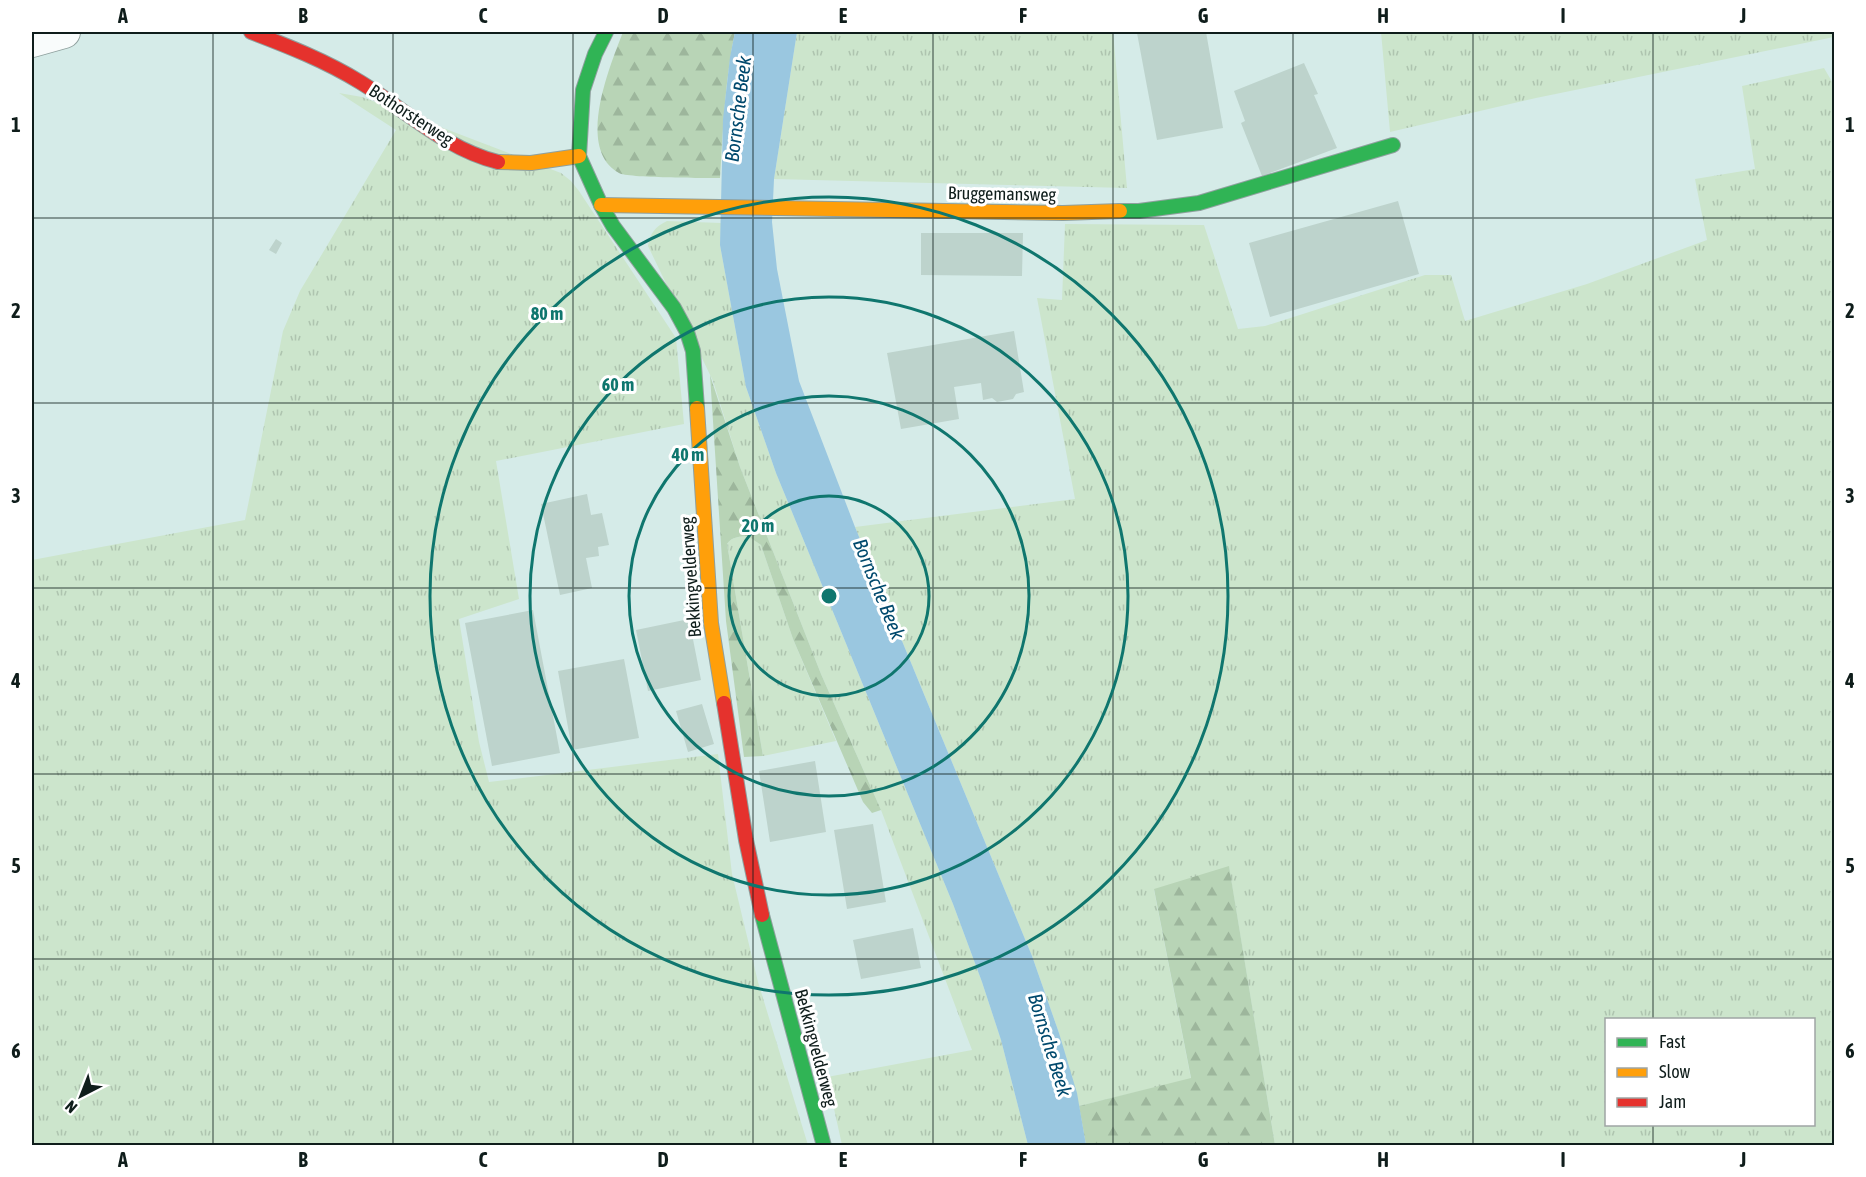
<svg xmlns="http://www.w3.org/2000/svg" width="1866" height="1177" viewBox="0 0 1866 1177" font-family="'Asap Condensed',sans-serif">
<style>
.grass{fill:url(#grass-tufts);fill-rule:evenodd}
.forest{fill:url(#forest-firs)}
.water{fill:#9ac7e0}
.building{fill:#bdd3cc}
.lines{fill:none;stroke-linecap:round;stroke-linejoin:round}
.street-casing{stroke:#8fa09e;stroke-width:34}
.fast-casing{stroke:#8fa09e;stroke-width:16}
.slow-casing{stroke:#8fa09e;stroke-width:16}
.jam-casing{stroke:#8fa09e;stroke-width:16}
.street{stroke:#f9fcfc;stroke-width:32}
.fast{stroke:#30b455;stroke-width:14}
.slow{stroke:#ff9f0a;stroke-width:14}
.jam{stroke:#e5322d;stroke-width:14}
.grid{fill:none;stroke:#0f1d1b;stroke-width:1.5;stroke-opacity:0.55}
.ring{fill:none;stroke:#0f766e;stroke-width:3}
.labels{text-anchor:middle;stroke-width:6;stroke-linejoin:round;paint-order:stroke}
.street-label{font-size:18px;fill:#0f1d1b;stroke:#fff}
.water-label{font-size:20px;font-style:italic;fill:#00496d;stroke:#fff}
.centre{fill:#0f766e;stroke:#fff;stroke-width:3}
.ring-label{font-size:18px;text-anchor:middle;font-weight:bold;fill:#0f766e;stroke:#fff;stroke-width:6;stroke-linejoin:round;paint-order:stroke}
.neatline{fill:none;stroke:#0f1d1b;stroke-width:2}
.grid-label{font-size:20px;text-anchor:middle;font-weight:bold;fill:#0f1d1b}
</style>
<defs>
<pattern id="grass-tufts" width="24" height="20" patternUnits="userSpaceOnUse" patternTransform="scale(1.5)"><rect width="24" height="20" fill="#cce5cc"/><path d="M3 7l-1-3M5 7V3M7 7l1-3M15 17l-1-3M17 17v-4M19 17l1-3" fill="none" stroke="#aec4af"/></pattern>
<pattern id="forest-firs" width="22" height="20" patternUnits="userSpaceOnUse" patternTransform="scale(1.5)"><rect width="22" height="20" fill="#b8d4b6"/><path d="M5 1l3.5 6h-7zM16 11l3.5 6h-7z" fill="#9db69c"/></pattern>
</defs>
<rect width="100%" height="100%" fill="#d5ebe8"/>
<!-- grass -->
<path class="grass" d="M797,32H1113L1127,188L774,179Z
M1381,32H1834V37L1536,98L1390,132Z
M1824,68L1834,85V1145H1275L1229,867L1154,890L1191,1079L1079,1106L1059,1033L1032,956L855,527L1075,499L1037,298L1062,300L1065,224L1204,225L1238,329L1265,326L1425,275H1451L1465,321L1587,284L1707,240L1695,179L1755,169L1742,86ZM1606,1020H1814V1124H1606Z
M339,93L362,97L561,173L571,181L579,191L676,338L684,424L496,461L519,599L459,619L479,742L489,782L718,754L732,874L758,982L808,1145L32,1146V560L245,520L283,331L300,291L396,130Z
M667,221L721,223L720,245L746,387L776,473L953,904L982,982L1001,1040L1028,1145H842L827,1077L972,1050L881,810L821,674L740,467L713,381L648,246C650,233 655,227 667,221Z
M749,536L761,545L793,639L836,741L763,756L727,544C732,536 740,537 749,536Z"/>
<!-- forest -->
<path class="forest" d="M623,32H735C725,80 723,129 720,178C705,178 627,178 619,173C575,149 610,66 623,32Z
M710,375L740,467L821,674L881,810L872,813L863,802L793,639L761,545L748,536C740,537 732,536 727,544L763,756L744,757L726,621Z
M1229,866L1275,1145H1086L1079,1106L1191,1078L1154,889Z"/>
<!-- water -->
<path class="water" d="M735,32H797L774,179L772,222L777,269L799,381L855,527L1032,956L1059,1033L1077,1093L1086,1145H1028L1001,1040L982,982L953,904L776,473L746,387L720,245L723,119L730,57Z"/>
<!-- building -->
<path class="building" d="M1147,32H1206L1223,128L1157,140L1137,33Z
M1304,63L1318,94L1314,95L1337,148L1262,176L1241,123L1245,121L1234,91Z
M1398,201L1419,274L1270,317L1249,243Z
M921,233H1023L1022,276L921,275Z
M276,239L282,243L276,254L269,250Z
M1014,331L1024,392L1016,394L1013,399L997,402L992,398L983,400L981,383L954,387L959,419L901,429L887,353Z
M587,494L591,515L602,513L609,545L598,547L599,556L586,558L592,588L560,595L541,504Z
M533,610L560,753L492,766L465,623Z
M689,619L701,680L648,691L636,630Z
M624,659L639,738L572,750L558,671Z
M702,704L714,744L688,752L676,711Z
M815,761L826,832L770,842L759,771Z
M873,824L886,902L847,909L834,830Z
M913,928L921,968L861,979L853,940Z"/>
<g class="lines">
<defs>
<path id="street" d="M32,41L64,32"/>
<path id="fast" d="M606,32L595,54L583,90L579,156L601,205L613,226L674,308L687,332L693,351L697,408
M1120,211H1139L1199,203L1393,145
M762,915L824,1146"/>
<path id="slow" d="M498,162L531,163L579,156
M601,205L1063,213L1120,211
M697,408L711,623L724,703"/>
<path id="jam" d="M251,32C288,46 326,61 360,82C406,110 445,149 498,162
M724,703L746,840L762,915"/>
</defs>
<!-- street casing -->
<use href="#street" class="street-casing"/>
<!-- fast casing -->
<use href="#fast" class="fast-casing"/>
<!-- slow casing -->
<use href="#slow" class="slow-casing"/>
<!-- jam casing -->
<use href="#jam" class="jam-casing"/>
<!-- street -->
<use href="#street" class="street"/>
<!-- fast -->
<use href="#fast" class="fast"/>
<!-- slow -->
<use href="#slow" class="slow"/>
<!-- jam -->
<use href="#jam" class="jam"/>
</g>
<!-- grid -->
<path class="grid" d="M213,32V1146M393,32V1146M573,32V1146M753,32V1146M933,32V1146M1113,32V1146M1293,32V1146M1473,32V1146M1653,32V1020M32,218H1834M32,403H1834M32,588H1834M32,774H1834M32,959H1834M1653,1124V1146"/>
<!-- distance rings -->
<g class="ring">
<circle cx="829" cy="596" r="100"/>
<circle cx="829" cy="596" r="200"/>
<circle cx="829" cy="596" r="299"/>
<circle cx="829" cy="596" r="399"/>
</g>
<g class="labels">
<!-- street labels -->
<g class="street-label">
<text transform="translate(411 115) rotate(33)" y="6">Bothorsterweg</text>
<text transform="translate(1002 194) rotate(1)" y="6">Bruggemansweg</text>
<text transform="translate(691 577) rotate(-94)" y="6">Bekkingvelderweg</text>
<text transform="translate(816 1048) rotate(75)" y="6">Bekkingvelderweg</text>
</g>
<!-- water labels -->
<g class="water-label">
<text transform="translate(738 109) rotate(-83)" y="7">Bornsche Beek</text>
<text transform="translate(879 589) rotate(68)" y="7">Bornsche Beek</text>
<text transform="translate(1050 1045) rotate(73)" y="7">Bornsche Beek</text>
</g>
</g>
<circle cx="829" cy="596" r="9" class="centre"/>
<g class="ring-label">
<text x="547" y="320">80 m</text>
<text x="618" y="391">60 m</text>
<text x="688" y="461">40 m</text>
<text x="758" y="532">20 m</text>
</g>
<!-- border -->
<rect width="1866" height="1177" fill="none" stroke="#ffffff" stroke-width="66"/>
<!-- legend -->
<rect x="1605" y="1018" width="210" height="108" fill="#ffffff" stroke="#9fa5a4" stroke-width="1.5"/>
<rect x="1617" y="1038" width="30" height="9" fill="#30b455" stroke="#9fa5a4" stroke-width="1.5"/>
<text x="1659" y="1048" font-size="18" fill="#0f1d1b">Fast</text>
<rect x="1617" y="1068" width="30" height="9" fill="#ff9f0a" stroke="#9fa5a4" stroke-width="1.5"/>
<text x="1659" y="1078" font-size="18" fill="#0f1d1b">Slow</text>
<rect x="1617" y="1098" width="30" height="9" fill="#e5322d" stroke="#9fa5a4" stroke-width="1.5"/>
<text x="1659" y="1108" font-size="18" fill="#0f1d1b">Jam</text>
<!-- north arrow -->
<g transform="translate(81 1096) rotate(222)" stroke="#ffffff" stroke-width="4.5" paint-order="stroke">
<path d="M0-4.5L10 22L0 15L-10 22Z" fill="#0f1d1b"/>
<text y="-9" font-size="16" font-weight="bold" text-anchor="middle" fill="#0f1d1b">N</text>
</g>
<rect x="33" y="33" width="1800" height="1111" class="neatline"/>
<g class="grid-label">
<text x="123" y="23">A</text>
<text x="303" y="23">B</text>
<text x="483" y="23">C</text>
<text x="663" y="23">D</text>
<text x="843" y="23">E</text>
<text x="1023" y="23">F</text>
<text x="1203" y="23">G</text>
<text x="1383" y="23">H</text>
<text x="1563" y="23">I</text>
<text x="1743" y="23">J</text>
<text x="16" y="132">1</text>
<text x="1850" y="132">1</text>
<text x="16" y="318">2</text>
<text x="1850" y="318">2</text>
<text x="16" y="503">3</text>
<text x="1850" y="503">3</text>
<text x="16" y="688">4</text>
<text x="1850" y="688">4</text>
<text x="16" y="873">5</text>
<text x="1850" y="873">5</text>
<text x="16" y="1058">6</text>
<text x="1850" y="1058">6</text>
<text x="123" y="1167">A</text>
<text x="303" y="1167">B</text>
<text x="483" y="1167">C</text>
<text x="663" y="1167">D</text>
<text x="843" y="1167">E</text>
<text x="1023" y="1167">F</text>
<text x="1203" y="1167">G</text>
<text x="1383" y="1167">H</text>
<text x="1563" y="1167">I</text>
<text x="1743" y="1167">J</text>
</g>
</svg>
